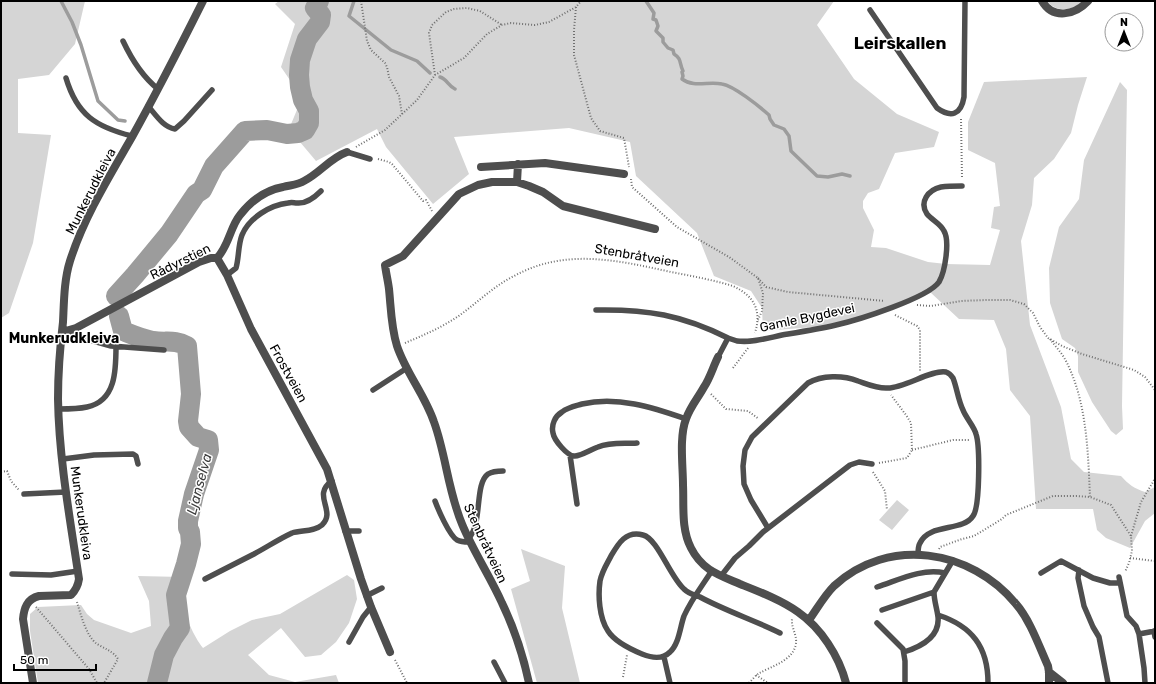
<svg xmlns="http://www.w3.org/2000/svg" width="1156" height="684" viewBox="0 0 1156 684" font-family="Rubik,sans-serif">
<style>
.green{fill:#d5d5d5}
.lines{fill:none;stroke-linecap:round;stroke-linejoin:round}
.stream{stroke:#9c9c9c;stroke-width:3.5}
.river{stroke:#9c9c9c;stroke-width:20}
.path{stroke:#707070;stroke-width:2;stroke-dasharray:1 2;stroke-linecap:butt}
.service{stroke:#4e4e4e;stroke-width:5.5}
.minor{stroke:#4e4e4e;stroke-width:8}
.labels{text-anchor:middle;stroke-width:3;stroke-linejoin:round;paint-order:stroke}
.street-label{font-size:13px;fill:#000;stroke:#fff}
.neighbourhood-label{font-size:14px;font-weight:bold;fill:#000;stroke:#fff}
.water-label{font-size:14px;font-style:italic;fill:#3d3d3d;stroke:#fff}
.district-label{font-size:17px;font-weight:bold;fill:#000;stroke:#fff}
</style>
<rect width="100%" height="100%" fill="#fff"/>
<!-- green -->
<path class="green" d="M1,1H85L75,44L49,75L18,79V133L51,135L33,243L9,313L1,318Z
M279,1H834L817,25L854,79L897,114L939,132L934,147L895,153L879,189L868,193L863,201V208L874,230L871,247L886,248L928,262L946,264L990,265L1000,230L991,228L994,207L1000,206L995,163L968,150V122L984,82L1087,77L1078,105L1071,133L1054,159L1034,178L1032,205L1021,241L1030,325L1061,407L1071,459L1084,472L1121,476C1128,484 1135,489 1145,492L1155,487V513L1145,521L1130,548L1106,538L1097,530L1093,509H1036L1030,416L1010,390L1006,349L994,320L959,319L930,292L840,325L763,331L762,308L751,291L714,276L697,233L636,176L630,142L569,128L454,137L469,174L433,204L386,147L377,129L316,161L289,129L299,105L296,89L281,67L295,24L275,4Z
M1047,1H1082C1072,11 1057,13 1047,1Z
M1120,82L1127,90L1122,406L1123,429L1116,435L1111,431L1092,402L1078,372V356L1075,348L1062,339L1050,303L1049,268L1059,227L1079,199L1084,160Z
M897,500L909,510L892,530L879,520Z
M521,549L565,566L562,608L580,683H537L511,589L530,581Z
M347,575L354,580L357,599L349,623L336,642L321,655L305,657L281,628L248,655L269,675L295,682L336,675L339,683H38L30,631V614L38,607L81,605L87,614L94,620L131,633L151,626L149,601L138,576L182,577L189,578C188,583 186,588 184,593C181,610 193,635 203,648L230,631L252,620L280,614Z"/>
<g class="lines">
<!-- stream -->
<path class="stream" d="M61,1L72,22L81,45L98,101L118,120L125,121
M354,1L349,16L391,50L417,61L430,73
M646,1L654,13L653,19L656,20L658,26L656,31L663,38V42L668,48L673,50L674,54C682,59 679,63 683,71L682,72L683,76L682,79C694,88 708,81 722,84C734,86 759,106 769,115L770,119L774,125L784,129L789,136L791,151L817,176L828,177L842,174L850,176
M440,77C447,79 448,86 455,89"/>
<!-- river -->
<path class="river" d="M116,296L135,275L169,234L196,194L202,190L214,166L245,131L267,130L287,134L298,133L305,130L309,123V111L303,100L300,87L299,75L300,60L307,39L320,22L321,15L315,8L319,1
M119,316L123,331C133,335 142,339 153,341C167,343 174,339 187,346L191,394L188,421L189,427L198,437L208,440L209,450L194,494L188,521V528L190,532L191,544L186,564L176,595L180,628L173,638L164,655L157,683"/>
<!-- path -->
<path class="path" d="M361,1L367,41L371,50L385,63L387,67L389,77L399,96L402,114
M576,7L574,30V55L591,118L600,131L624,138L629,167
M435,75L429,33L432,25L446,12L454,9L467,8L480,11L502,25
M961,119L962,178
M356,147L385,130L417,100L435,75L464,58L487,34L502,25L511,23L535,25L549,22L576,7L581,1
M378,159L389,162L392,164L423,201L426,200L432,211
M631,179L632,187L677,227L729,257L758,278L763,293L762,311L758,320
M758,278L766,287L788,292L885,301
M917,305L931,306L961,301L986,300H1010L1024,304L1033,313L1040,327L1048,338L1062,346L1082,354L1134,370L1145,377L1155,390
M895,315L917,326L920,330V371
M1050,339C1055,346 1062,353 1066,361C1087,402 1088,452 1090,497
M405,343C424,335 443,327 460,315C478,302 494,286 514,276C565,248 617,260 671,272C692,276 713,280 733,286C754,296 762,310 755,333
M733,368L748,348
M711,394L726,409L748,411L759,419
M912,450L953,440H969
M879,463L907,458L912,450L911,423L906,415L891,395
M1,472L7,471L11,481L19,490
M873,472L885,491L887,510
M1131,536L1141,502L1153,482L1155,478
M939,549L940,547L962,539L974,536L1002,519L1006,515L1053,496H1077L1090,497L1111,505L1131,536L1132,551L1129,563L1125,572
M1130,558L1155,561
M77,602C81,615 86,636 97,644C105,649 113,651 118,659L104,683
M36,607L89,669L97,683
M395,660L407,683
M756,675L768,683
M623,677L627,655
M749,683C752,680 755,676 758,674C771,666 794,661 796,643C797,635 791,627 792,619"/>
<!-- service -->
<path class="service" d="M870,10L937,108C951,118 961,115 964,97L965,1
M123,41C131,58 143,77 158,89
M66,78C77,115 96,127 132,136
M148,106C156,115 163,127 175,129L184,121L212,90
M347,152L370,159
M227,275L236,268C239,258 238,245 242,235C249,218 270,205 288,203C292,202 294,203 297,203C306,204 315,197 321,191
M596,310C647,309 682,315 728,338L718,357
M68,331L79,337L111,346L164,350
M728,338C731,339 734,340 737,341C752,343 768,338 782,335C800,332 819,329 836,325C858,320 928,298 939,282C945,272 950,241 944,231C941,224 932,220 927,214C919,202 928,190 941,187C948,186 955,186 962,186
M373,390L407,368
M59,409C68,409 78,409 87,407C116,401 116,370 116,346
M637,443C624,444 610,442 598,447C592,449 581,456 575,456C568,457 554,440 553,433C551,425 555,416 562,412C568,407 575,406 582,404C617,396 652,407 686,419
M570,455L577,504
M63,459L94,455L133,454L136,456L138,464
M24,494L66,492
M435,501C438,509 449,535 457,540C461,542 465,542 469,542
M768,528L751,500L744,484L743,466L745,450L752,437L808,383C822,375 843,375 858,381C867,384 878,389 888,388C904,388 933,369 946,372C949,373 951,375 953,378C957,388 958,400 963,410C966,418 974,426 976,434C980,446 980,507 973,516C963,532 929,523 920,543C918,546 918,551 918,555
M345,531H359
M468,539C483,525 474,484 488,474C493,471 498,471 503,471
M1079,570L1078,578L1084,606L1093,627L1099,637L1108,683
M711,572C702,586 691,600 684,616C680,627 679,644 670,652C662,660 652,658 642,654C630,649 615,642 608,631C599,618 598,595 600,581C602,571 607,564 611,556C618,544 626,530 643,535C658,539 670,577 684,589C689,594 695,595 700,597C726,611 754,620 780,633
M1041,573L1061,561L1093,578L1110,583H1120
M12,574L51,575L78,571
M721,576L735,558L749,546L763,532L850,465L859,462L872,464
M1119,577L1127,616L1136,626L1139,634L1144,668L1145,683
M205,579C221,571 238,562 254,554C267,547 279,539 292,533C301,530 314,532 322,525C337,511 311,495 332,481
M877,587C899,580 921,568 945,573
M366,596L382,588
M882,610L934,592
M938,615C972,626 988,647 988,683
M877,623L903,649L905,661V683
M1154,631L1155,637
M1139,634L1155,631
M349,642L363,617L371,607
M904,652C920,647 940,637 938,617C937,608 934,601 934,592L953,560
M664,657L670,683
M494,662L505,683"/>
<!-- minor -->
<path class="minor" d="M1042,1C1053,20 1075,15 1088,1
M481,167L545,163L624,174
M517,182L518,164
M217,258L227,275L251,329L327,469L361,579L371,607L390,652
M62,332L76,328L199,262L211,258H217C229,246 230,227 240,215C251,201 266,190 283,187C290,185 298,185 304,181C320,173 330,158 347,152
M718,357C713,367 710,378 704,387C698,398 690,407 686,419C679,437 683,466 683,485C684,506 681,529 691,548C702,570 719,575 740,584C760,592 781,600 798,612C821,628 839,656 846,683
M809,620C817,609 824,596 834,586C888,536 971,549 1016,604C1030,620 1039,646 1048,666L1049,672V683
M1049,672L1063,683
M33,683L23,619C24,608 27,599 39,596L71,595C76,590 78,586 79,579C70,519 59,459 58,399C58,373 60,347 63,322C64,302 64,280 70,261C84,217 109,177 132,137C157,92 180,47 203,1
M529,683C523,655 514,628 502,603C490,576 473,551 462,524C448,491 446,455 434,422C425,395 406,373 397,346C391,327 391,308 389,289C388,281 386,273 385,265L403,256L459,194L478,185L492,182H517L529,186L543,192L563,206L655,229"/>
</g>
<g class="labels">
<!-- street labels -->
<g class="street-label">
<text transform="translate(90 191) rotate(-63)" y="5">Munkerudkleiva</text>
<text transform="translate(637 255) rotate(10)" y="5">Stenbråtveien</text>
<text transform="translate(180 261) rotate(-26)" y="5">Rådyrstien</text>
<text transform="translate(807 317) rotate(-12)" y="5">Gamle Bygdevei</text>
<text transform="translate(289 373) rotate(61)" y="5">Frostveien</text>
<text transform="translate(82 513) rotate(82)" y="5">Munkerudkleiva</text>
<text transform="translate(486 543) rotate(65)" y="5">Stenbråtveien</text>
</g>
<!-- neighbourhood labels -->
<g class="neighbourhood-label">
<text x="64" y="343">Munkerudkleiva</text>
</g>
<!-- water labels -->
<g class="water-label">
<text transform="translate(199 484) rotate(-75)" y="5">Ljanselva</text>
</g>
<!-- district labels -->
<g class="district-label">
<text x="900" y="49">Leirskallen</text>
</g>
</g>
<!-- border -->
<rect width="1156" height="684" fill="none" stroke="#000000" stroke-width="4"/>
<!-- north arrow -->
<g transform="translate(1124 32)"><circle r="19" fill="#ffffff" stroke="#999999"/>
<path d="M0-3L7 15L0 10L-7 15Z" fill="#000000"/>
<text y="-6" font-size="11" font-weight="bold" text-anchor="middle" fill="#000000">N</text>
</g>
<!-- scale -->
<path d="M14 664v6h82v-6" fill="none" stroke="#000000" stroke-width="2"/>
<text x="20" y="664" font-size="12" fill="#000000" stroke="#ffffff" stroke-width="3" paint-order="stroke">50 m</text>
</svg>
